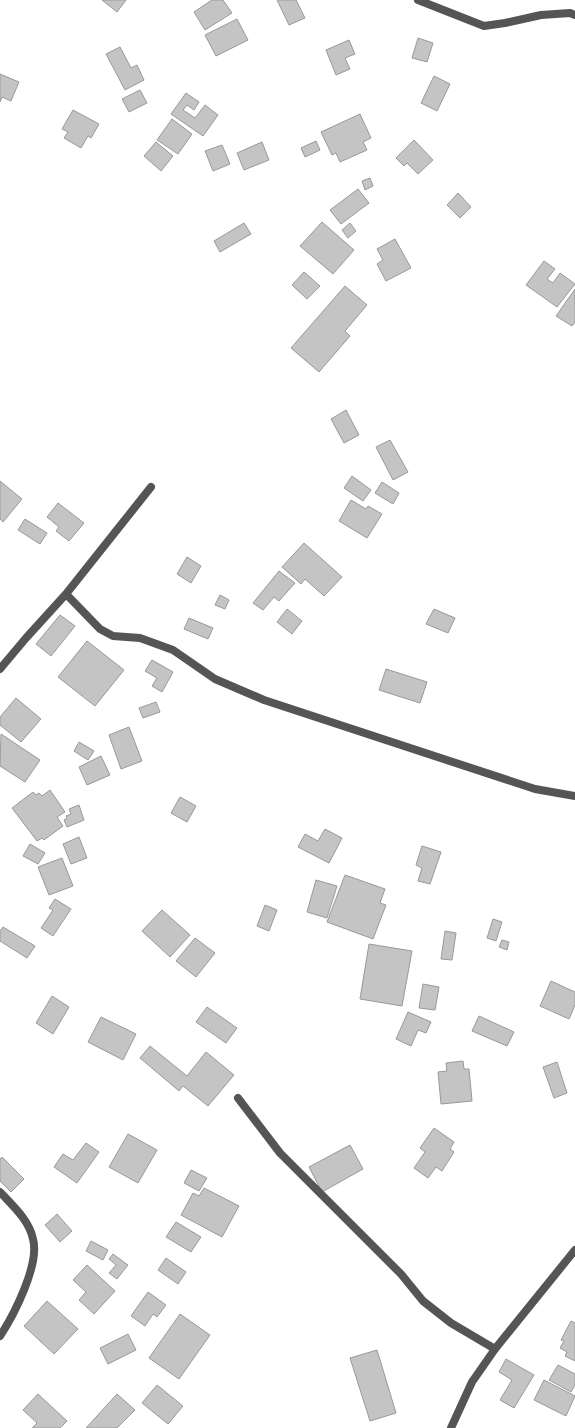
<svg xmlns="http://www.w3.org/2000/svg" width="575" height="1428" viewBox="0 0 575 1428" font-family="Figtree,sans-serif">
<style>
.building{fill:#c4c4c4;stroke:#999}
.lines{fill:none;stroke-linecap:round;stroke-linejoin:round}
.street{stroke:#555;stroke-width:8}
</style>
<rect width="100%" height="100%" fill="#fff"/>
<!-- building -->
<path class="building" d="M102,0H126L117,12Z
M212,0H223L232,13L205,30L194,12Z
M277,0H296L305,18L289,25Z
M237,19L248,40L216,56L205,35Z
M418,38L433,43L427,62L412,58Z
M349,40L355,54L345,58L350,69L336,75L326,50Z
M120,47L131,68L137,65L144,80L125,90L106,54Z
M0,74L19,82L11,101L2,97L0,102Z
M434,76L450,84L437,111L421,103Z
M140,90L147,103L129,112L122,99Z
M186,93L199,102L194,110L187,105L183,110L195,118L205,105L218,115L203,136L171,114Z
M73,110L99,124L91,138L88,136L81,148L64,138L68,132L62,129Z
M360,114L371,138L363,142L367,150L340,162L336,153L332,155L321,132Z
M172,119L192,134L178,154L157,140Z
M414,140L433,160L418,174L407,163L404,166L396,158Z
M316,141L320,150L305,157L301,148Z
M156,142L173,156L161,171L144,156Z
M262,142L269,160L244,170L237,153Z
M222,145L230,164L213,171L205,151Z
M370,178L373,186L365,190L362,181Z
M358,189L369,203L341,224L330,210Z
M458,193L471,207L460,218L447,205Z
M322,222L354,250L333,274L300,246Z
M244,223L251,234L220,252L214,241Z
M350,223L356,231L348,238L342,230Z
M395,239L411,268L386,281L377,264L383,260L377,249Z
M544,261L555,269L547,279L553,283L560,273L575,284L557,307L526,285Z
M304,272L320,286L307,299L292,285Z
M345,286L367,305L345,331L350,336L319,372L291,348Z
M575,289V322L572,326L556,316Z
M346,410L359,435L344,443L331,419Z
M390,440L408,472L393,480L376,447Z
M352,476L371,490L363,501L344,488Z
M0,481L22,499L3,522L0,519Z
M382,482L399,493L393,504L375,493Z
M351,500L366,509L368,506L382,514L367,538L339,521Z
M58,503L84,523L69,541L56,531L59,527L47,517Z
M25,519L47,533L40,544L18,530Z
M304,543L342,577L324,596L305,579L301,584L282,567Z
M187,557L201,566L191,583L177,574Z
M279,571L295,583L279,601L274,597L263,610L253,603Z
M220,595L229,600L225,609L215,605Z
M287,609L302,621L292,634L277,622Z
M434,609L455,618L448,633L426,624Z
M60,615L75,626L51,656L36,644Z
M189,618L213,628L208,639L184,629Z
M87,641L124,670L95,706L58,677Z
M152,660L173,672L162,692L152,686L157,678L145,671Z
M386,669L427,682L420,703L379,690Z
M16,698L41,719L21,742L0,725V717Z
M156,702L160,712L143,718L139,708Z
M129,727L142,761L121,769L109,735Z
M1,734L40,760L25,782L0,766Z
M79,742L94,751L88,760L74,751Z
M101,756L110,775L87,785L79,767Z
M50,790L65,812L57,817L63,826L44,840L42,838L37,841L12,808L33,792L36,795L39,793L42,796Z
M180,797L196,806L187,822L171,813Z
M79,805L84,820L67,827L64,820L67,818L66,816L71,814L69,809Z
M325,829L342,838L329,863L298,847L305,834L318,841Z
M79,837L87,858L71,864L63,844Z
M30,844L45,853L38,864L23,856Z
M422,846L441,852L430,884L418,881L422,868L416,865Z
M62,858L73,886L49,895L38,867Z
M345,875L385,889L380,903L386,905L373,939L327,922Z
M316,880L337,886L327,918L307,912Z
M55,899L71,909L53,936L41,928L53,910L49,908Z
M265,905L277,910L269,931L257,926Z
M162,910L190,935L170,957L142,931Z
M493,919L502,922L496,941L487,938Z
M3,927L35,946L27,958L0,941V931Z
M445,931L456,933L452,960L441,959Z
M195,938L215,953L196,977L176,961Z
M502,940L509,942L507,950L499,947Z
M369,944L412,951L402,1006L360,999Z
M551,981L575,992V1005L569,1019L540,1006Z
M423,984L439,987L435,1010L419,1008Z
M52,996L69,1007L53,1034L36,1023Z
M207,1007L237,1028L226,1043L196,1022Z
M408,1012L431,1022L426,1033L418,1030L411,1046L396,1039Z
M479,1016L514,1032L507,1046L472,1031Z
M101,1017L136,1034L123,1060L88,1042Z
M150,1046L187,1076L206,1052L234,1075L208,1106L183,1086L179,1091L140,1058Z
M463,1061L464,1069H469L472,1101L441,1104L438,1072L447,1071L446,1063Z
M557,1062L567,1093L554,1098L543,1067Z
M434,1128L454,1142L450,1149L454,1152L442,1171L436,1167L428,1178L414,1168L425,1152L420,1148Z
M128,1134L157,1150L138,1183L109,1167Z
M86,1143L99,1152L77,1183L54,1167L63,1154L73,1160Z
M350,1145L363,1169L322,1192L309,1167Z
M2,1157L24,1179L11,1192L0,1181V1159Z
M191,1170L207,1178L199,1191L184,1183Z
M204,1188L239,1206L222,1237L181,1215L193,1193L199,1196Z
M57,1214L72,1231L60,1242L45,1225Z
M176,1222L201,1237L191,1252L166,1237Z
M91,1241L108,1250L103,1260L86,1251Z
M113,1254L128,1265L117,1279L109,1273L116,1265L109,1259Z
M166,1258L186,1272L178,1284L158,1270Z
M87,1265L115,1291L94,1314L79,1300L86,1292L73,1280Z
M148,1292L166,1305L157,1317L153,1314L145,1326L131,1316Z
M47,1301L78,1329L54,1354L24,1326Z
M180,1314L210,1335L179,1379L149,1358Z
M571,1321L575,1323V1361L565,1356L567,1352L560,1348L564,1341L561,1340Z
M128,1334L136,1350L108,1364L100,1348Z
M377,1350L396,1413L370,1421L350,1358Z
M506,1359L534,1375L514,1408L500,1400L512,1380L499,1372Z
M558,1365L575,1374V1385L571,1392L549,1380Z
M544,1380L575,1396L566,1416L534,1400Z
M157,1385L183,1406L168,1424L142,1403Z
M38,1394L67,1421L60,1428H32L37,1423L23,1410Z
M117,1394L135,1410L117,1428H86Z"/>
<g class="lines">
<!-- street -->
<path class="street" d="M418,0L484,26L505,23L541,15L570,13L575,15
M66,594L100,629L113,636L140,638L173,650L215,679L264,700L535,789L575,796
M0,669L26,638L66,594L151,487
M238,1098L280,1153L401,1274L423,1301L451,1323L495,1349
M0,1192C13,1206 29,1220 33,1239C40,1264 14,1315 0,1336
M451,1428L472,1382L495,1349L575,1250"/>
</g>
</svg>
